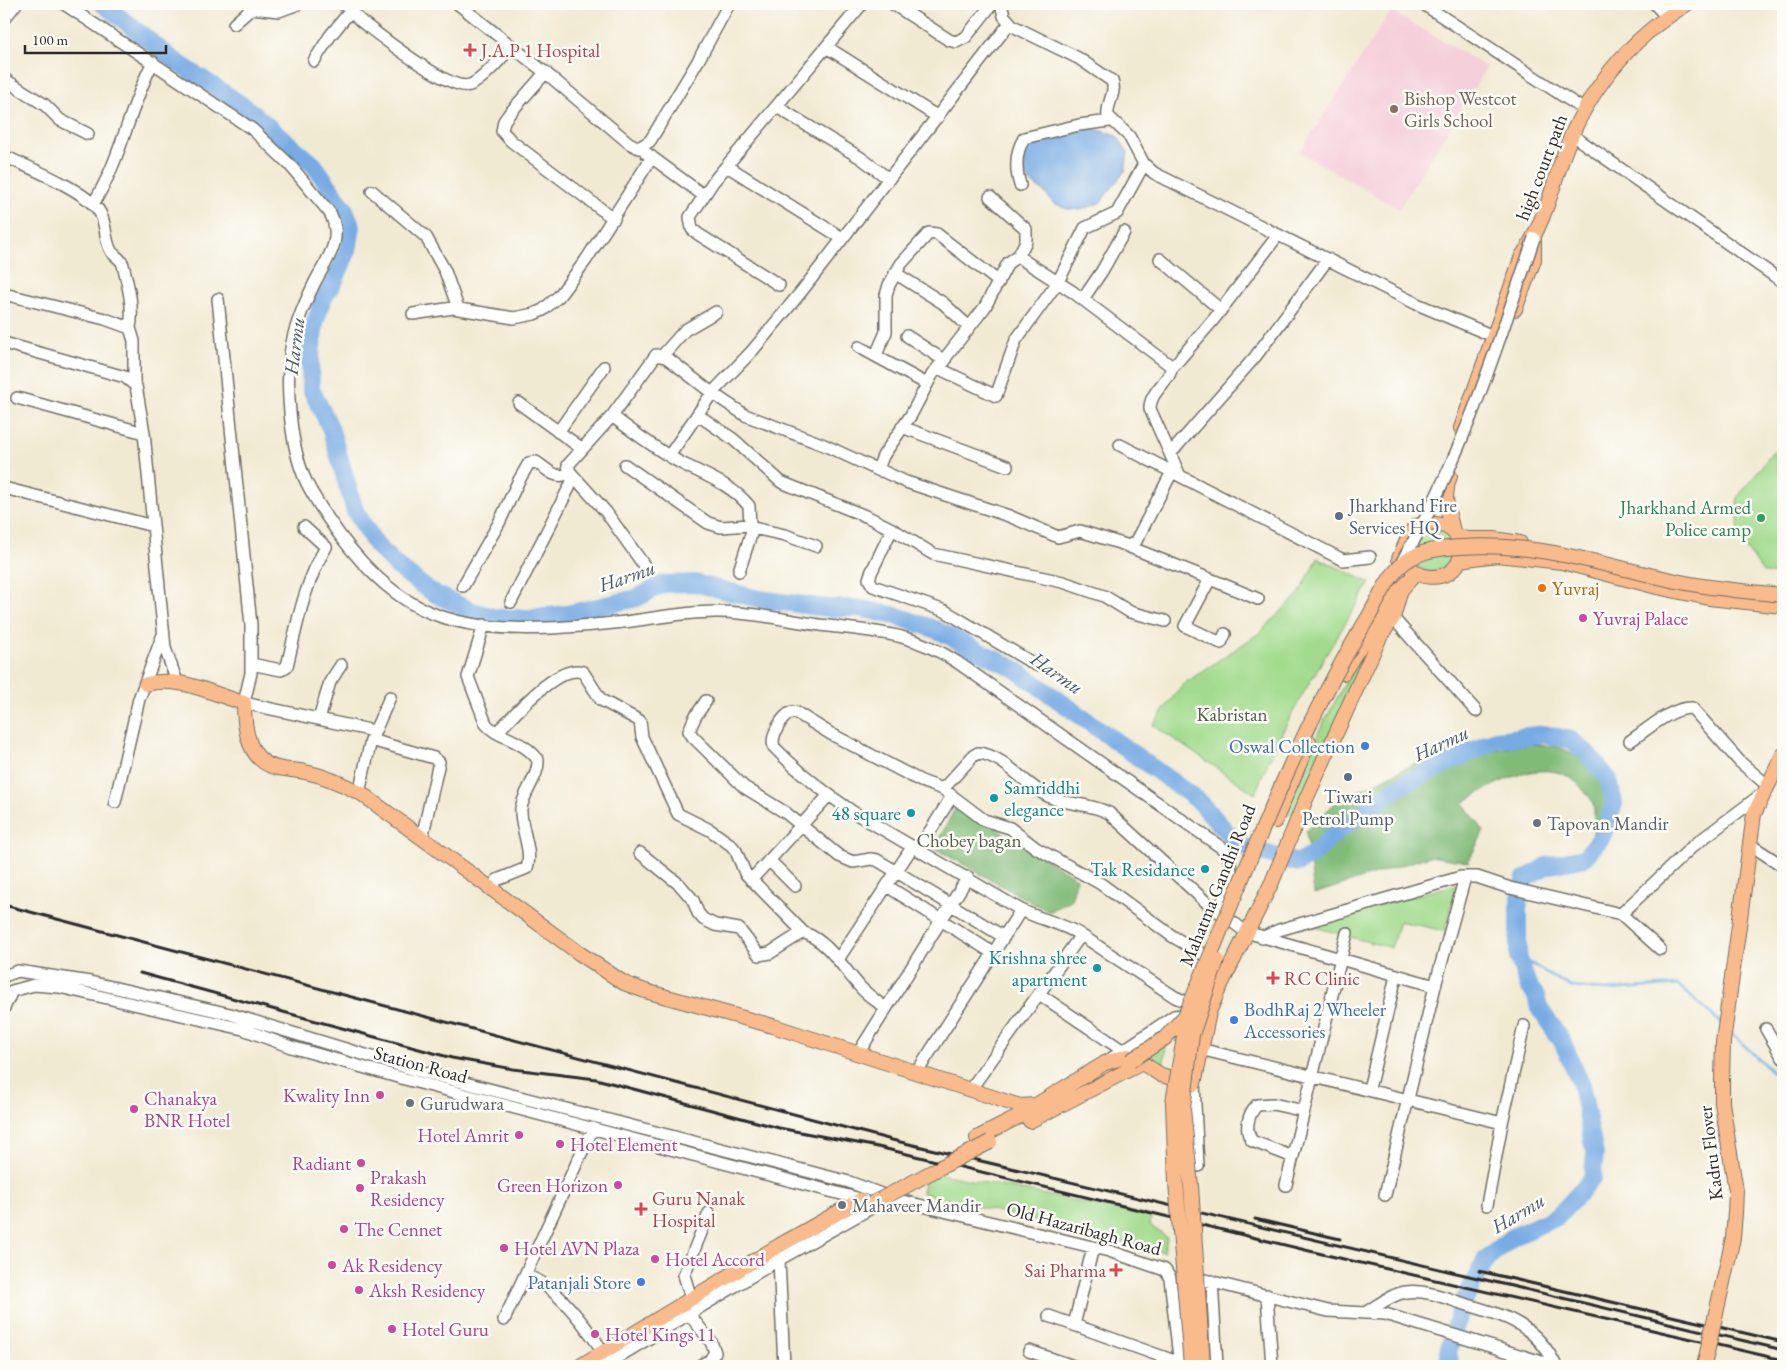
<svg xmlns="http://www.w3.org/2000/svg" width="1787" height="1370" viewBox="0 0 1787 1370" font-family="'EB Garamond',serif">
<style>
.built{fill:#f5cfda}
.green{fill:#a2db8d;stroke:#66835c}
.forest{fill:#81bb78;stroke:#567352}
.water{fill:#78abe4;stroke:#526b88}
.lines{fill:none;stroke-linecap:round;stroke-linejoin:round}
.stream{stroke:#78abe4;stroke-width:3}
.river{stroke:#78abe4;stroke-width:18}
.minor-casing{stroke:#706e66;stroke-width:14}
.major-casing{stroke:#706e66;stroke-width:16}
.minor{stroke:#fff;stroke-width:11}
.major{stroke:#fabb8c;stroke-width:14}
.rail{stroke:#2b2b2b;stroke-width:3}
.minor-bridge-casing{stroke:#706e66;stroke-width:14;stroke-linecap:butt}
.major-bridge-casing{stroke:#706e66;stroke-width:16;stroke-linecap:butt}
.minor-bridge{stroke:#fff;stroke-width:11}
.major-bridge{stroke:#fabb8c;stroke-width:14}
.health-dot{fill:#e0444e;stroke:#fdfcf7;stroke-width:2}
.education-dot{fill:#8d6e63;stroke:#fdfcf7;stroke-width:2}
.service-dot{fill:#5c6f8a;stroke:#fdfcf7;stroke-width:2}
.leisure-dot{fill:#2e9e5b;stroke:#fdfcf7;stroke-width:2}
.food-dot{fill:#e8710a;stroke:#fdfcf7;stroke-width:2}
.hotel-dot{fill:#d1479c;stroke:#fdfcf7;stroke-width:2}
.shop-dot{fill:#3f7fe0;stroke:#fdfcf7;stroke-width:2}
.culture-dot{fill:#0f9aa8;stroke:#fdfcf7;stroke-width:2}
.worship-dot{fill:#6b7280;stroke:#fdfcf7;stroke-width:2}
.labels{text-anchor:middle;stroke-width:5;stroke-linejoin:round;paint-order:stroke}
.health-label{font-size:19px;fill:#be3a42;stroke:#fdfcf7;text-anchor:start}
.education-label{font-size:19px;fill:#785e54;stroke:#fdfcf7;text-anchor:start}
.street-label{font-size:19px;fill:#2b2b2b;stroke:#fdfcf7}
.service-label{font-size:19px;fill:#4e5e75;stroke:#fdfcf7;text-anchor:start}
.leisure-label{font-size:19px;fill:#27864d;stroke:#fdfcf7;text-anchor:end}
.food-label{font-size:19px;fill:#c56008;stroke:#fdfcf7;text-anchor:start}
.hotel-label{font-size:19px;fill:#b23c85;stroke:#fdfcf7;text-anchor:start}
.park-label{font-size:19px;fill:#4f6048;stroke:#fdfcf7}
.shop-label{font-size:19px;fill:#366cbe;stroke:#fdfcf7;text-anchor:end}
.culture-label{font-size:19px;fill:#0d838f;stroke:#fdfcf7;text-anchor:end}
.worship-label{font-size:19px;fill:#5b616d;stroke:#fdfcf7;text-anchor:start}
.water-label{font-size:20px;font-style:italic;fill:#46586c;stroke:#fdfcf7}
</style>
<rect width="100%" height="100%" fill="#fdfcf7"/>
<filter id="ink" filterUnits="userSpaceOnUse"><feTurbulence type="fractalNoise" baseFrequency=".02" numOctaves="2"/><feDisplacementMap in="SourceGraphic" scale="10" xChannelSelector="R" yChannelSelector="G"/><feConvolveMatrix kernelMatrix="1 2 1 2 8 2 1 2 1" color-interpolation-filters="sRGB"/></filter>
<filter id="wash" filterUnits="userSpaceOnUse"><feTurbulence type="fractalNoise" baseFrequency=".0096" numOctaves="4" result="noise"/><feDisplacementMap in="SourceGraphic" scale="20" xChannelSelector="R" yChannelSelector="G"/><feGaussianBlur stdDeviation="1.12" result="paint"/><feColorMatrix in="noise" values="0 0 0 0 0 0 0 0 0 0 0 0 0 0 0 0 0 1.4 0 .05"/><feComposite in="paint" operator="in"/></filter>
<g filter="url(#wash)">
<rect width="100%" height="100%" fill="#f1ead3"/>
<!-- built -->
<path class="built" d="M1391,11L1487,67L1399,209L1300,152Z"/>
<!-- green -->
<path class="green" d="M1783,439V577L1763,572L1739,538L1737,498Z
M1430,527L1441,529L1452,540C1454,561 1452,563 1433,572L1418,568L1410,543Z
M1318,558L1370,583C1329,651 1283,719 1255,794L1153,725L1182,685L1258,634L1299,594Z
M1369,649L1295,812L1285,816L1319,731L1362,652Z
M1458,884L1445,931L1399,921L1391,948L1307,925Z
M1169,1023L1163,1068L1142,1052L1143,1044Z
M926,1171L1151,1216L1150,1225L1167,1238L1164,1252L922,1193Z"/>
<!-- forest -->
<path class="forest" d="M1530,744C1540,745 1552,745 1561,748C1604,765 1623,808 1592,846C1592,836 1596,812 1593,804C1592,799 1587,795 1584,791C1554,749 1496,782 1463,803L1484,831L1468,862L1430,856L1314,894L1306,831L1337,801L1439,752L1494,750Z
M957,805L1077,878L1071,900L1049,912L934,848Z"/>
<!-- water -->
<path class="water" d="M1087,126L1117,136L1128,152L1125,171L1100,203L1081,210L1067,209L1053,203L1044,192L1029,181L1021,166V148L1027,137Z"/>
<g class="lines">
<!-- stream -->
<path class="stream" d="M1518,956L1571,987L1607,990L1678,985L1721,1023
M1729,1031L1783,1082"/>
<!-- river -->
<path class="river" d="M103,4L175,61L245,107L314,165L344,208L352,227L348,250L335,280L323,299L315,323L310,363L311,389L330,427L355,511L376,545L398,567L423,586L437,595L472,611L496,618H530L567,614L637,598L663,584L694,583L759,599L828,608H857L897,616L937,630L1015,669L1199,801L1238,845L1298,863L1316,852L1335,833L1399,786L1496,740L1544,734L1571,740L1587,753L1609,780L1614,804L1602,837L1584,858L1546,866L1524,880L1518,908V956L1528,985L1536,996L1539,1008L1562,1041L1581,1084L1595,1155L1592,1179L1558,1216L1513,1237L1486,1259L1461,1307L1448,1352L1451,1366"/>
</g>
</g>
<g filter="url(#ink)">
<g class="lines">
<defs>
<path id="minor" d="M64,4L252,129L289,164L330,213C344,240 327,259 315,282C307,298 299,316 294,334C283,375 289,454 311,491C338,538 379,591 429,612C483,635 556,629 614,623C648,620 684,611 719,612C756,612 792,622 828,626C880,632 912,633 957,662L1222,848C1240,866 1226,891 1219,912
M343,4C350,9 355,16 362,22C379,35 451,92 470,85C483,80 502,57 512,46
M458,4L552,78L629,143L639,148L650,141L698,61L729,4
M893,4L949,40L956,42L966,37L992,4
M1001,4L1004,16L1013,26L1078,58L1112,81C1117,92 1106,104 1108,116L1129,136L1144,164L1154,173L1417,304L1493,336
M1423,4L1583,109
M1655,4L1666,16
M4,19L16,4
M234,24L252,8L279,11L298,4
M828,48L938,117
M314,61L330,36L356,4
M546,72L509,114L504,121L502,131L511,141L614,219
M4,79L45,105L60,120L88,134
M777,107L861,158L889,179
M1572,135L1783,282
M646,153L703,195
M4,156C28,167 85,190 99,211C107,223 104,239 111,251C114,256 122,259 123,265C128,286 134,306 130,328
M727,166L842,238
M1020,185C1015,168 1015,153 1024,138L1079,125L1110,121
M372,191L426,237L445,271L458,308
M990,197L1026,229V241L1019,255L1023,260L1073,292L1171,366C1174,378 1149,391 1150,409L1180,476
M93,204C121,160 129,108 153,62
M1019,255L1008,263L985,307L932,375L911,415L883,456L878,469L906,482L1009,516L1058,537L1080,531L1129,546L1136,541L1172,472
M1160,259L1221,310
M895,273L943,303L969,327
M779,285L698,234L692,229L690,217L713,182L862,4
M4,294L105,319L130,328L134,341V382
M218,299L251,625V673L244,703L374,731
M1083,299L1102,271L1124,232
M413,314L453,308L514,318L534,314L543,310L559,296L586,260L652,157
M907,336L945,361
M4,343L125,377L136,386L144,433L165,648L177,682
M859,347L927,384
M663,355L685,330L716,312
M876,355L886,332V295L889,285L901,264L929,233L937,234L999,282
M938,368L996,396L1016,340L1058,282L1085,228L1117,213L1144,164
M1172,368L1214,319L1278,235
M17,398L144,433
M519,403L581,448
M698,415L733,439L781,482L868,517L892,529L933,554L1063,582L1104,596L1130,612L1165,621
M612,416C635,433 658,451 683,464C707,476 732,485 749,506L750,525L753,528L785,535L816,546
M902,427L1007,466
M558,432L604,367
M1120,445L1343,560L1370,557
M1170,454L1255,357L1328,259
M669,456L712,393L753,350L801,292L1009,24
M625,465L708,523L721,527L750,525
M4,488L153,526
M892,529L871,573L869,579L873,586L945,611L1036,665
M1127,546L1210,579L1185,626L1221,643L1225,634
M648,571L606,512L570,472L568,465L612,416L656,355L666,357L712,393L745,415L824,445L880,471
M739,571L753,528
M1210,579L1258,599
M463,586L499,523L518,482L529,463L536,462C546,468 557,482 570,472
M511,602L574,478
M1393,618L1476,711
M484,625L468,677L486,724C497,738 523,739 538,760C539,777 523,792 521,809C520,828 533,851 527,868L497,880L491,890
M251,664L281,670L287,666C297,625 304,584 326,547L304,527
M390,697L371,740L434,758L439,762L422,838
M706,701L695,717L689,731L693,737L744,787L786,813L839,856L853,862L871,859L877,860L1004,937
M319,719L330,682L341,665
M497,732C515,715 558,663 583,672L601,700L640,721L642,737L678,814L710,830L731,845L736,851L745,873L803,932
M1630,741C1647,730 1671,707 1692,708L1740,762L1767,785
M943,789L984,820L1010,828L1036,848L1101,884L1172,936L1216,962
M359,793L371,740
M115,802L139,699L162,637
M1749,844L1783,866
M919,849L952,796
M640,853L680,885L693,900L698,913L703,919L715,925L739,929L759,955L770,953L803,932C831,943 842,968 862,989C869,996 878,1002 886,1009
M769,860L795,886
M751,880L829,795
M887,886L993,953
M1621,914L1660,949
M1081,935C1062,923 1041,920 1021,910L853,812C825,793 798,772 774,747C770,736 782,716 792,712L797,713L831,734L921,781L943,789L973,756L978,753C1007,756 1024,786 1050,797C1068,805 1091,803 1109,813L1207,903L1246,932L1435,986
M1262,938L1279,930L1461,877H1477L1510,888L1621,914L1693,846L1762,794
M839,958L913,846
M4,976L18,971L90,982L230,1014L415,1070L849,1182L889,1197
M1039,994L1122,1050
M4,1008L12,991L34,985L59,987L243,1029L291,1047L405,1079L864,1200
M1766,1029L1783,1058
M1200,1049L1502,1123
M859,1052L968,877
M1109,1060L1174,1016L1190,1014
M917,1072L1021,910
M1194,1084L1198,1166
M1369,1089L1396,976
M970,1090L1081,935L1175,997L1196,1006
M1293,1157L1252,1141C1244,1130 1248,1114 1257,1105L1273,1104L1304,1111
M1286,1185L1347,933
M1385,1195L1435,986L1465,877
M880,1199L890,1198L1109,1251L1165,1270L1170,1278L1180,1366
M1487,1205L1502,1123L1524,1026
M779,1260L784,1366
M525,1275C555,1284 584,1324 602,1350
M1189,1276L1328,1311L1385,1314L1555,1366
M1212,1281L1217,1366
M690,1295L684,1275L709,1213
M1267,1295L1272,1366
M1368,1311C1380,1304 1392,1294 1406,1292C1424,1290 1441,1296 1458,1302C1502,1315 1535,1322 1556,1366
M689,1314L711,1342L715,1352L710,1360L699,1366
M1049,1316L1180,1363
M504,1320L593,1128
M1074,1325L1093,1247
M1029,1351L1073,1366
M603,1366L773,1263L880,1203"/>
<path id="major" d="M1515,309L1534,260V239
M1461,428L1522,256C1543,226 1552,189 1564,154C1587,91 1629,39 1687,4
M1450,476C1442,497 1448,510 1453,531
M1428,523C1442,524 1454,527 1459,541C1475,592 1376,590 1415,526Z
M1457,536L1467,539H1494L1520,543
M1399,559L1408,538
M1459,560L1497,555L1562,562L1657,587L1709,598L1783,606
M1343,673L1383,610L1416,573
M146,684C179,675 212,694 244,703C244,729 248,762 278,768C287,770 296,770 305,772C325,776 345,785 362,794L579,953L624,983L645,991L773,1026L1020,1106L1036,1105L1105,1063L1128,1056L1136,1059L1161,1075L1194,1084L1209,1012L1218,991L1272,882L1306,799L1380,637L1393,618L1401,589
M1275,821L1309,741
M1738,933L1754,814L1783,755
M1030,1121L1138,1065
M977,1138L1038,1107
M902,1188L941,1167
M580,1366L780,1245L860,1200"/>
</defs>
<!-- minor casing -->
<use href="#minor" class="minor-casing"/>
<!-- major casing -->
<use href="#major" class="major-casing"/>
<!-- minor -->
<use href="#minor" class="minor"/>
<!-- major -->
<use href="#major" class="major"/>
<!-- rail -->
<path class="rail" d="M4,905L892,1140L1783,1350
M140,973L452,1058L513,1069L596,1079L779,1128L878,1147L1322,1254L1783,1360
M1255,1219L1340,1239
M1479,1271L1783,1342"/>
<defs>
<path id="minor-bridge" d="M1400,565C1460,463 1496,350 1534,238"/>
<path id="major-bridge" d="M1188,1014L1173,1102L1176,1182L1191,1366
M1130,1061L1165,1038L1185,1016C1242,883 1290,745 1366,621C1378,602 1387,576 1405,562C1420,550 1443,548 1461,547C1536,541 1609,567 1681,582C1715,589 1749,592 1783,595
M941,1167L990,1142
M871,1204L902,1188
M1203,1366L1191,1186L1183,1109L1192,1035L1217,960
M1704,1366L1733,1238L1735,1213L1736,1191L1722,1103V1080L1723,1042L1738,933"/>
</defs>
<!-- minor-bridge casing -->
<use href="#minor-bridge" class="minor-bridge-casing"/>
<!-- major-bridge casing -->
<use href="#major-bridge" class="major-bridge-casing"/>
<!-- minor-bridge -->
<use href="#minor-bridge" class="minor-bridge"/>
<!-- major-bridge -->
<use href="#major-bridge" class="major-bridge"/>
</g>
</g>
<!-- markers -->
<g class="health-dot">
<path d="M467.5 42.5h5v5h5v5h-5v5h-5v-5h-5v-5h5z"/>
<path d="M1270.5 970.5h5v5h5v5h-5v5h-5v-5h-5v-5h5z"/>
<path d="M638.5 1201.5h5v5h5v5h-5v5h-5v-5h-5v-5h5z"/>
<path d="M1113.5 1262.5h5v5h5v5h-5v5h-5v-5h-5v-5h5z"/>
</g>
<circle class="education-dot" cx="1394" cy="109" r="5"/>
<g class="service-dot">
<circle cx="1339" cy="516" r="5"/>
<circle cx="1348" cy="777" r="5"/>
</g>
<circle class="leisure-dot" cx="1761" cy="518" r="5"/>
<circle class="food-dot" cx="1542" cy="588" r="5"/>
<g class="hotel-dot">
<circle cx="1583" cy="618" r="5"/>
<circle cx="380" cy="1095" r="5"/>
<circle cx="134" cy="1109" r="5"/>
<circle cx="519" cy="1135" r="5"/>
<circle cx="560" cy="1144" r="5"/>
<circle cx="361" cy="1163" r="5"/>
<circle cx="618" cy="1185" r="5"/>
<circle cx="360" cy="1188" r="5"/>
<circle cx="344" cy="1229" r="5"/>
<circle cx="504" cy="1248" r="5"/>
<circle cx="655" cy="1259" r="5"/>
<circle cx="332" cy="1265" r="5"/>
<circle cx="359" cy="1290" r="5"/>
<circle cx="392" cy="1329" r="5"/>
<circle cx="595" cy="1334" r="5"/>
</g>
<g class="shop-dot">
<circle cx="1365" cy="746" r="5"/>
<circle cx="1234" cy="1020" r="5"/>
<circle cx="641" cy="1282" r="5"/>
</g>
<g class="culture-dot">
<circle cx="994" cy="798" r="5"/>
<circle cx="911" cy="813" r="5"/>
<circle cx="1205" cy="869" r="5"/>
<circle cx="1097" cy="968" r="5"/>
</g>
<g class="worship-dot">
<circle cx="1537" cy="823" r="5"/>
<circle cx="410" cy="1103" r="5"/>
<circle cx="842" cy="1205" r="5"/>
</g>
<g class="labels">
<!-- health labels -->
<g class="health-label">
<text x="481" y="57">J.A.P 1 Hospital</text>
<text x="1284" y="985">RC Clinic</text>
<text x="652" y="1205">Guru Nanak<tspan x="652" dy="22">Hospital</tspan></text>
<text x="1106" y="1277" text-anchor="end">Sai Pharma</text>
</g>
<!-- education labels -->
<g class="education-label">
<text x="1404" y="105">Bishop Westcot<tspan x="1404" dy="22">Girls School</tspan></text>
</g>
<!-- street labels -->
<g class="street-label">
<text transform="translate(1541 167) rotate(-69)" y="7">high court path</text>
<text transform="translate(1217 885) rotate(-68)" y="7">Mahatma Gandhi Road</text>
<text transform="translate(421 1064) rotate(15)" y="7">Station Road</text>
<text transform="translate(1710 1153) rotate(-97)" y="7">Kadru Flover</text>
<text transform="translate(1084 1228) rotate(15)" y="7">Old Hazaribagh Road</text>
</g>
<!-- service labels -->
<g class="service-label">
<text x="1349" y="512">Jharkhand Fire<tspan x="1349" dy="22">Services HQ</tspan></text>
<text x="1348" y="803" text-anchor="middle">Tiwari<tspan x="1348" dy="22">Petrol Pump</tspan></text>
</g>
<!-- leisure labels -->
<g class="leisure-label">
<text x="1751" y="514">Jharkhand Armed<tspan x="1751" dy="22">Police camp</tspan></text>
</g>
<!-- food labels -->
<g class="food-label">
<text x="1552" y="595">Yuvraj</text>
</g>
<!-- hotel labels -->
<g class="hotel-label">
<text x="1593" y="625">Yuvraj Palace</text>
<text x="370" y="1102" text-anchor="end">Kwality Inn</text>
<text x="144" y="1105">Chanakya<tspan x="144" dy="22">BNR Hotel</tspan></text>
<text x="509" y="1142" text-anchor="end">Hotel Amrit</text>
<text x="570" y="1151">Hotel Element</text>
<text x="351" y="1170" text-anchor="end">Radiant</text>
<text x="370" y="1184">Prakash<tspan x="370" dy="22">Residency</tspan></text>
<text x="608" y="1192" text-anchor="end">Green Horizon</text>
<text x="354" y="1236">The Cennet</text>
<text x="514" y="1255">Hotel AVN Plaza</text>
<text x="665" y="1266">Hotel Accord</text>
<text x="342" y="1272">Ak Residency</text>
<text x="369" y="1297">Aksh Residency</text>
<text x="402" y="1336">Hotel Guru</text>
<text x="605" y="1341">Hotel Kings 11</text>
</g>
<!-- park labels -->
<g class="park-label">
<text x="1232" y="721">Kabristan</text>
<text x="969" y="847">Chobey bagan</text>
</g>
<!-- shop labels -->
<g class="shop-label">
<text x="1355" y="753">Oswal Collection</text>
<text x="1244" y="1016" text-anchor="start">BodhRaj 2 Wheeler<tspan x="1244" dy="22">Accessories</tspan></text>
<text x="631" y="1289">Patanjali Store</text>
</g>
<!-- culture labels -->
<g class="culture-label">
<text x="1004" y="794" text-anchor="start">Samriddhi<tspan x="1004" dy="22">elegance</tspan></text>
<text x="901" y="820">48 square</text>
<text x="1195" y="876">Tak Residance</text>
<text x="1087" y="964">Krishna shree<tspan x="1087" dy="22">apartment</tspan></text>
</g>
<!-- worship labels -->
<g class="worship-label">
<text x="1547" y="830">Tapovan Mandir</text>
<text x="420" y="1110">Gurudwara</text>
<text x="852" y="1212">Mahaveer Mandir</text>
</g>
<!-- water labels -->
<g class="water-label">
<text transform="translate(294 346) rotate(-83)" y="7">Harmu</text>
<text transform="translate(627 576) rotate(-19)" y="7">Harmu</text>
<text transform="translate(1057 673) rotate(35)" y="7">Harmu</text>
<text transform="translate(1441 743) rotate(-25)" y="7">Harmu</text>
<text transform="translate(1518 1213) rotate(-31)" y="7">Harmu</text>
</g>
</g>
<!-- margin -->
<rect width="1787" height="1370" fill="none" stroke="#fdfcf7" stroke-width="20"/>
<!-- scale -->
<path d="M25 45v8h141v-8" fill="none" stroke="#2b2b2b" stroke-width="2.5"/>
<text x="32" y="45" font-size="15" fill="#2b2b2b" stroke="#fdfcf7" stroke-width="4" paint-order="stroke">100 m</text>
</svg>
